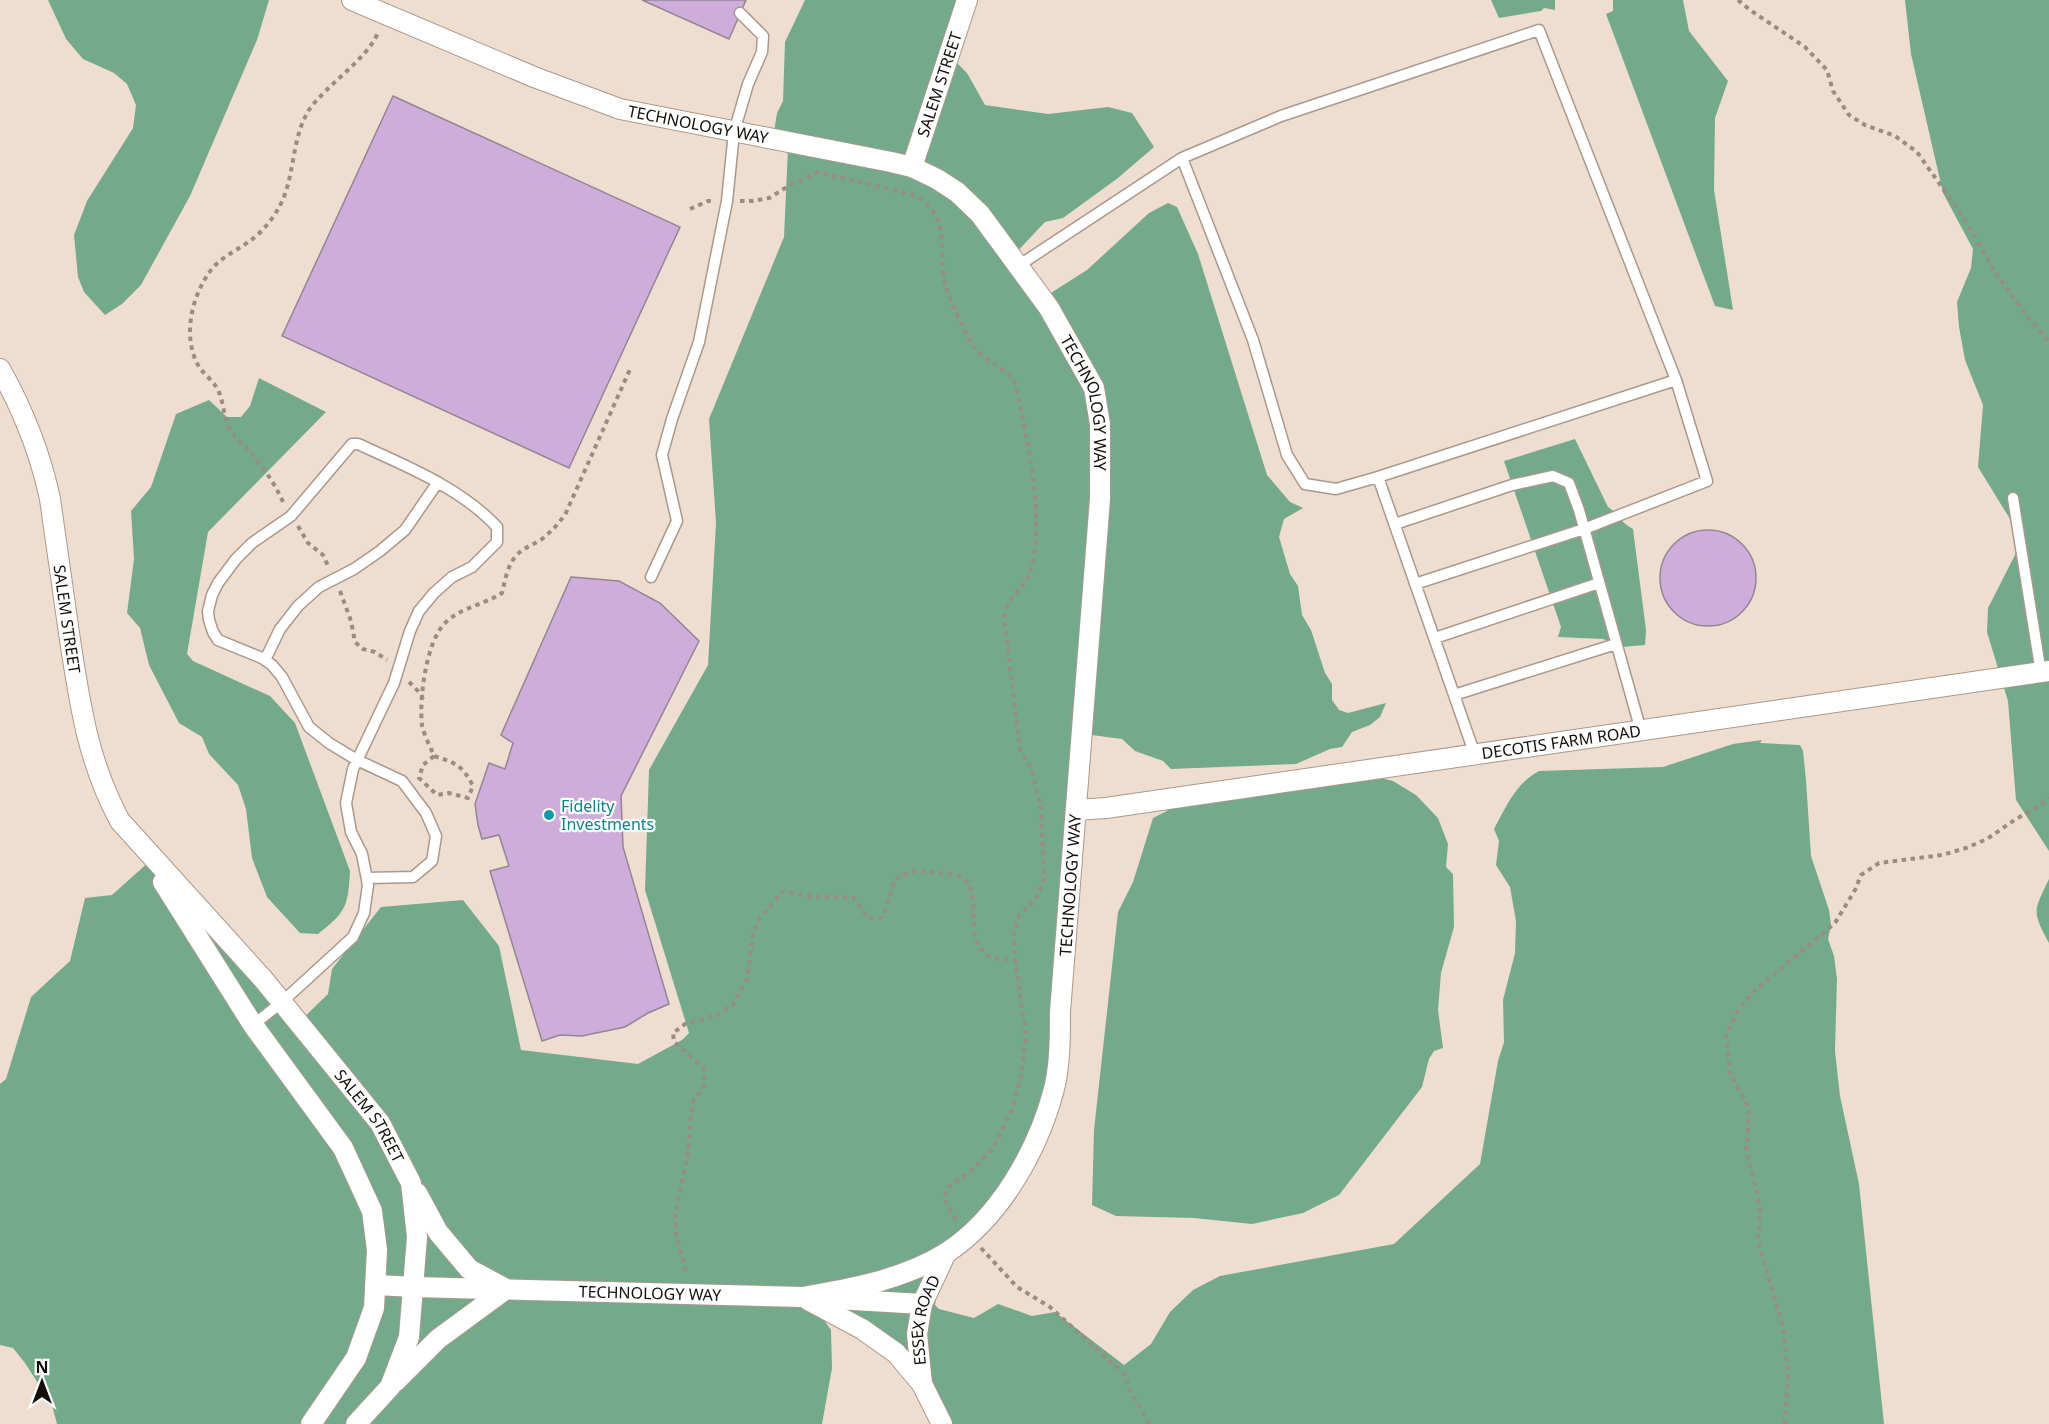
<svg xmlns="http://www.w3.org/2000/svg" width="2049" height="1424" viewBox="0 0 2049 1424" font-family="'Noto Sans',sans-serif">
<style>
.forest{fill:#74aa8c}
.building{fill:#cfadda;stroke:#928696;stroke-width:1.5}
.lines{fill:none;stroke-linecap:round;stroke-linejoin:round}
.service-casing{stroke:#a9998c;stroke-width:13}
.minor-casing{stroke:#a9998c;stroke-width:22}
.path{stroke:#998c81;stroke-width:4;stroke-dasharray:4.5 4.5;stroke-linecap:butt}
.service{stroke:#fff;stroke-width:10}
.minor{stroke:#fff;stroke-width:20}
.culture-dot{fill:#0f9aa8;stroke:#fff;stroke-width:2}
.labels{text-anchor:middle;stroke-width:4.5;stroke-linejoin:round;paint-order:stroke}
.street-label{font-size:16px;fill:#130e09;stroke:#fff}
.culture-label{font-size:16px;fill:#0d838f;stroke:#fff;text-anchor:start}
</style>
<rect width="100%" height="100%" fill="#efdecf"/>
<!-- forest -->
<path class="forest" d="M48,0H269L257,40L190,196L141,285L122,304L105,315L84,292L78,277L74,235L87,201L133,128L136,105L127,84L114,73L83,59L66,39Z
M805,0H964L948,54L967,73L985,105L1048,114L1108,107L1132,113L1154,147L1118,178L1063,218L1045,222L1011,258L1046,296L1087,270L1149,213L1168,203L1177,207L1198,254L1267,475L1290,502L1303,508L1284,519L1279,537L1290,574L1298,586L1302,615L1311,630L1325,673L1332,684V700L1339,710L1348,713L1386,703L1380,717L1370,725L1352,732L1342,747L1330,749L1296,764L1171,769L1163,761L1135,751L1122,739L1084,734L1055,1077L1030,1149L942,1267L935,1305L939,1309L974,1318L998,1304L1032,1316L1055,1312L1124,1365L1151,1344L1170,1312L1193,1290L1220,1276L1394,1244L1480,1164L1498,1061L1504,1042L1503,1000L1515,953L1516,921L1510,887L1496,865L1499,841L1494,829C1506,807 1516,783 1539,771L1663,767L1733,744L1762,740L1760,743L1800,745L1803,751L1806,780L1811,856L1829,910L1831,925L1828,939L1834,956L1837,979L1835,1051L1840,1096L1859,1184L1884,1424H950L923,1365L806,1295L831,1330L832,1368L822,1424H57L52,1405L25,1363L13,1348L0,1345V1084L6,1079L31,997L70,961L85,898L112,895L150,861L279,1014L293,1028L328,994L332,969L381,907L463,900L499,946L521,1050L638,1064L682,1040L689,1033L645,890L649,770L708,665L716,523L709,419L784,237L788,148L773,139L777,113L783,101L785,42Z
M1491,0H1555V10L1544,8L1541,11L1499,18Z
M1613,0H1683L1689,31L1728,81L1715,118L1714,190L1733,310L1715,306L1606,14L1613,11Z
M1905,0H2049V851L2016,800L2008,701L1987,632L1988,608L2016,553L2018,532L1978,467L1983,405L1965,360L1959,327L1957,302L1971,268L1973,249L1943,193L1911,54Z
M259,378L326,412L208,532L187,654L193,661L270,696L295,723L350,871C348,907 346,912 318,934L300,933L267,897L252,858L246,809L238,785L209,754L202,737L179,723L149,665L140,628L127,613L134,559L131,511L151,487L176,414L209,400L227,417H241L250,406Z
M1575,439L1608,507C1619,514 1621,523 1633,529L1646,630L1645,645L1622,647L1603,639L1558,637L1561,627L1504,461Z
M1369,775L1393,781L1416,795L1438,818L1448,844L1446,867L1453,874L1454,927L1441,973L1438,1010L1443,1048L1434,1051L1429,1059L1422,1087L1339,1195L1303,1213L1252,1224L1194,1218L1116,1216L1092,1205L1094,1130L1118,912L1133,882L1153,818L1190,799Z
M2049,879V943C2031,910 2034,911 2049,879Z"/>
<!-- building -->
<path class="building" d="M642,0H746L729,39Z
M393,96L680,227L569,468L282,336Z
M1660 578a48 48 0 1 1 96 0a48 48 0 1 1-96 0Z
M571,577L619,581L660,603L699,641L621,796L623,847L669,1004L648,1013L625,1027L582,1036L560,1035L542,1041L490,871L509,866L499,835L482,839L478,825L475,804L489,763L505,769L513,743L501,735Z"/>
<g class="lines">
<defs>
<path id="service" d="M1182,158L1253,340L1287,455L1305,484L1336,489L1378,477L1475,755
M1018,266L1182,158L1281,116L1539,30L1676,380
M1378,477L1676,380L1707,481L1584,529L1415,584
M2013,498L2041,673
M1395,524L1512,485L1553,476L1569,483L1579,510L1641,731
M651,577L677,521L662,455L672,419L699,342L727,201L734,132L748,84L762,52L763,36L740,13
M1435,638L1599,583
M265,660L280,629L298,606L319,587L354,569L380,551L405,530L438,482
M1454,695L1616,644
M253,1025L282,1002L353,937L364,913L368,885L362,854L351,832L346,803L353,769L394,683L410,631L419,611L434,593L452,577L472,567L497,542V527C461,488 406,466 358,444H352L291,516L252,543L236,559L218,583L212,595L208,611L209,620L213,632L218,640L262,658L272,665L282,677L309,727L329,743L357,760L402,781L426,813L436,836L432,861L413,877L367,878"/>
<g id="minor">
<path id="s1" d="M352,0L534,77L620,109L891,162L912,167L937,179L957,192L980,214L1049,308L1094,388L1100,424V499L1060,1012C1060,1038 1060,1064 1054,1089C1038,1150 1000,1218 946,1253C903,1280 852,1288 803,1297"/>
<path id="s2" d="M912,167L967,0"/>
<path id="s3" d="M0,369C23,410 40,452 50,499C57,546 63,593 70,640C80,705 88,762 120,821L263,979L380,1123L411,1183L417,1237L409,1337L390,1387L356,1424"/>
<path id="s4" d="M1076,810L1106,808L2049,671"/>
<path d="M163,882L253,1025L343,1148L372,1211L377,1250L374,1308L356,1358L311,1424"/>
<path id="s5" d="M377,1285L414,1287L803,1297L922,1304"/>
<path d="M808,1300L862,1329L896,1353L922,1384"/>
<path d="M395,1382L438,1339L506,1289L469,1269L438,1232L417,1193"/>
<path id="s6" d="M942,1424L922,1384L917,1334L922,1304L946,1253"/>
</g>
</defs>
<!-- service casing -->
<use href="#service" class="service-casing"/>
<!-- minor casing -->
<use href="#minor" class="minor-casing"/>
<!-- path -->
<path class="path" d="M1738,0L1750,10L1805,47L1827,70L1833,91L1849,115L1865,125L1895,136L1917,152L1963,217L1999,278L2031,321L2049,342
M740,201H752L769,198L792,184L818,172L917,196C954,221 936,252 946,287C950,301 969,343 979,353C993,366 1005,367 1016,385C1027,444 1043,502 1033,562C1028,587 1016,588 1008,605C1006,609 1005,614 1004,618L1020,749L1032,771L1041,808L1044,879L1036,899L1019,916L1014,933L1015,960L1026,1036L1021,1077L1011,1112L992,1150L971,1171L946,1189C943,1203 950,1211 958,1222
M690,209L708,201H714
M283,502C275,484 264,468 251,453C244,445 234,437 230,429C223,417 224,402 218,390C213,380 203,374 198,365C182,336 192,295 211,270C221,257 238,250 251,240C261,233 272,220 278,209C296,179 290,140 309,110C326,85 369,58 378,32
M298,526L308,543L323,555L329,568
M340,591L351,621L355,642L363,649L375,652L387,660
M409,682L421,694L423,699
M434,756L423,765L419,778L437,795L449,793L468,798L473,786C462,765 456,763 434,756C430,746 424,735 422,725C419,699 426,642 445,623C461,607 484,605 502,593C505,581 507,567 515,557C522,548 533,545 542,539C551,532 558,524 565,515L631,367
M981,1248L1017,1287L1050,1307L1124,1374L1131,1392L1149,1424
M686,1271L676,1234L675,1216L688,1152L692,1103L704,1086V1069L674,1042L673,1033L685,1024L717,1015L733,1004L747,979L753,933L760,918L783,891L807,896L853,898C864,910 866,923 883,917L895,879C913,869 920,870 940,873C947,874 957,874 963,878C985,893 959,944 992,957C998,960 1008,959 1015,960
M1785,1424L1788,1371L1783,1327L1758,1241L1760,1210L1757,1192L1746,1152L1749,1114L1746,1102L1730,1074L1726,1036L1737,1012L1753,992L1835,923L1855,890L1861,875L1879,863L1942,855L1966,848L1987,839L2016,819L2041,805L2049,797"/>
<!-- service -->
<use href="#service" class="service"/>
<!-- minor -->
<use href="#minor" class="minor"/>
</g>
<!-- markers -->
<circle class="culture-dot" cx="549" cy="815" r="6"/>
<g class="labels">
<!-- street labels -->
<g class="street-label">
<text dy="6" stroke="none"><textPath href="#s2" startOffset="87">SALEM STREET</textPath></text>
<text dy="6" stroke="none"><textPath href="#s1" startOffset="369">TECHNOLOGY WAY</textPath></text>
<text dy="6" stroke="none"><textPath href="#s1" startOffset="891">TECHNOLOGY WAY</textPath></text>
<text dy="6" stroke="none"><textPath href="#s3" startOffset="261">SALEM STREET</textPath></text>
<text dy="6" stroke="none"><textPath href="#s4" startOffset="490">DECOTIS FARM ROAD</textPath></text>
<text transform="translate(1070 885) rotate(-86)" y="6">TECHNOLOGY WAY</text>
<text dy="6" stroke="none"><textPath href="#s3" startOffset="858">SALEM STREET</textPath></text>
<text dy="6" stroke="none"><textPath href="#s5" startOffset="273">TECHNOLOGY WAY</textPath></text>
<text dy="6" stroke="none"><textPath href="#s6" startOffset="110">ESSEX ROAD</textPath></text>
</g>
<!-- culture labels -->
<g class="culture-label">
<text x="561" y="812">Fidelity<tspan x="561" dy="18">Investments</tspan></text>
</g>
</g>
<!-- north arrow -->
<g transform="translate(42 1382)" stroke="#ffffff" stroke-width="4.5" paint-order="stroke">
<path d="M0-4.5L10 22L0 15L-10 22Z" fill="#130e09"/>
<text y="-9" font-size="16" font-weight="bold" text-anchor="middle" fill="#130e09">N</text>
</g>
</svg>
